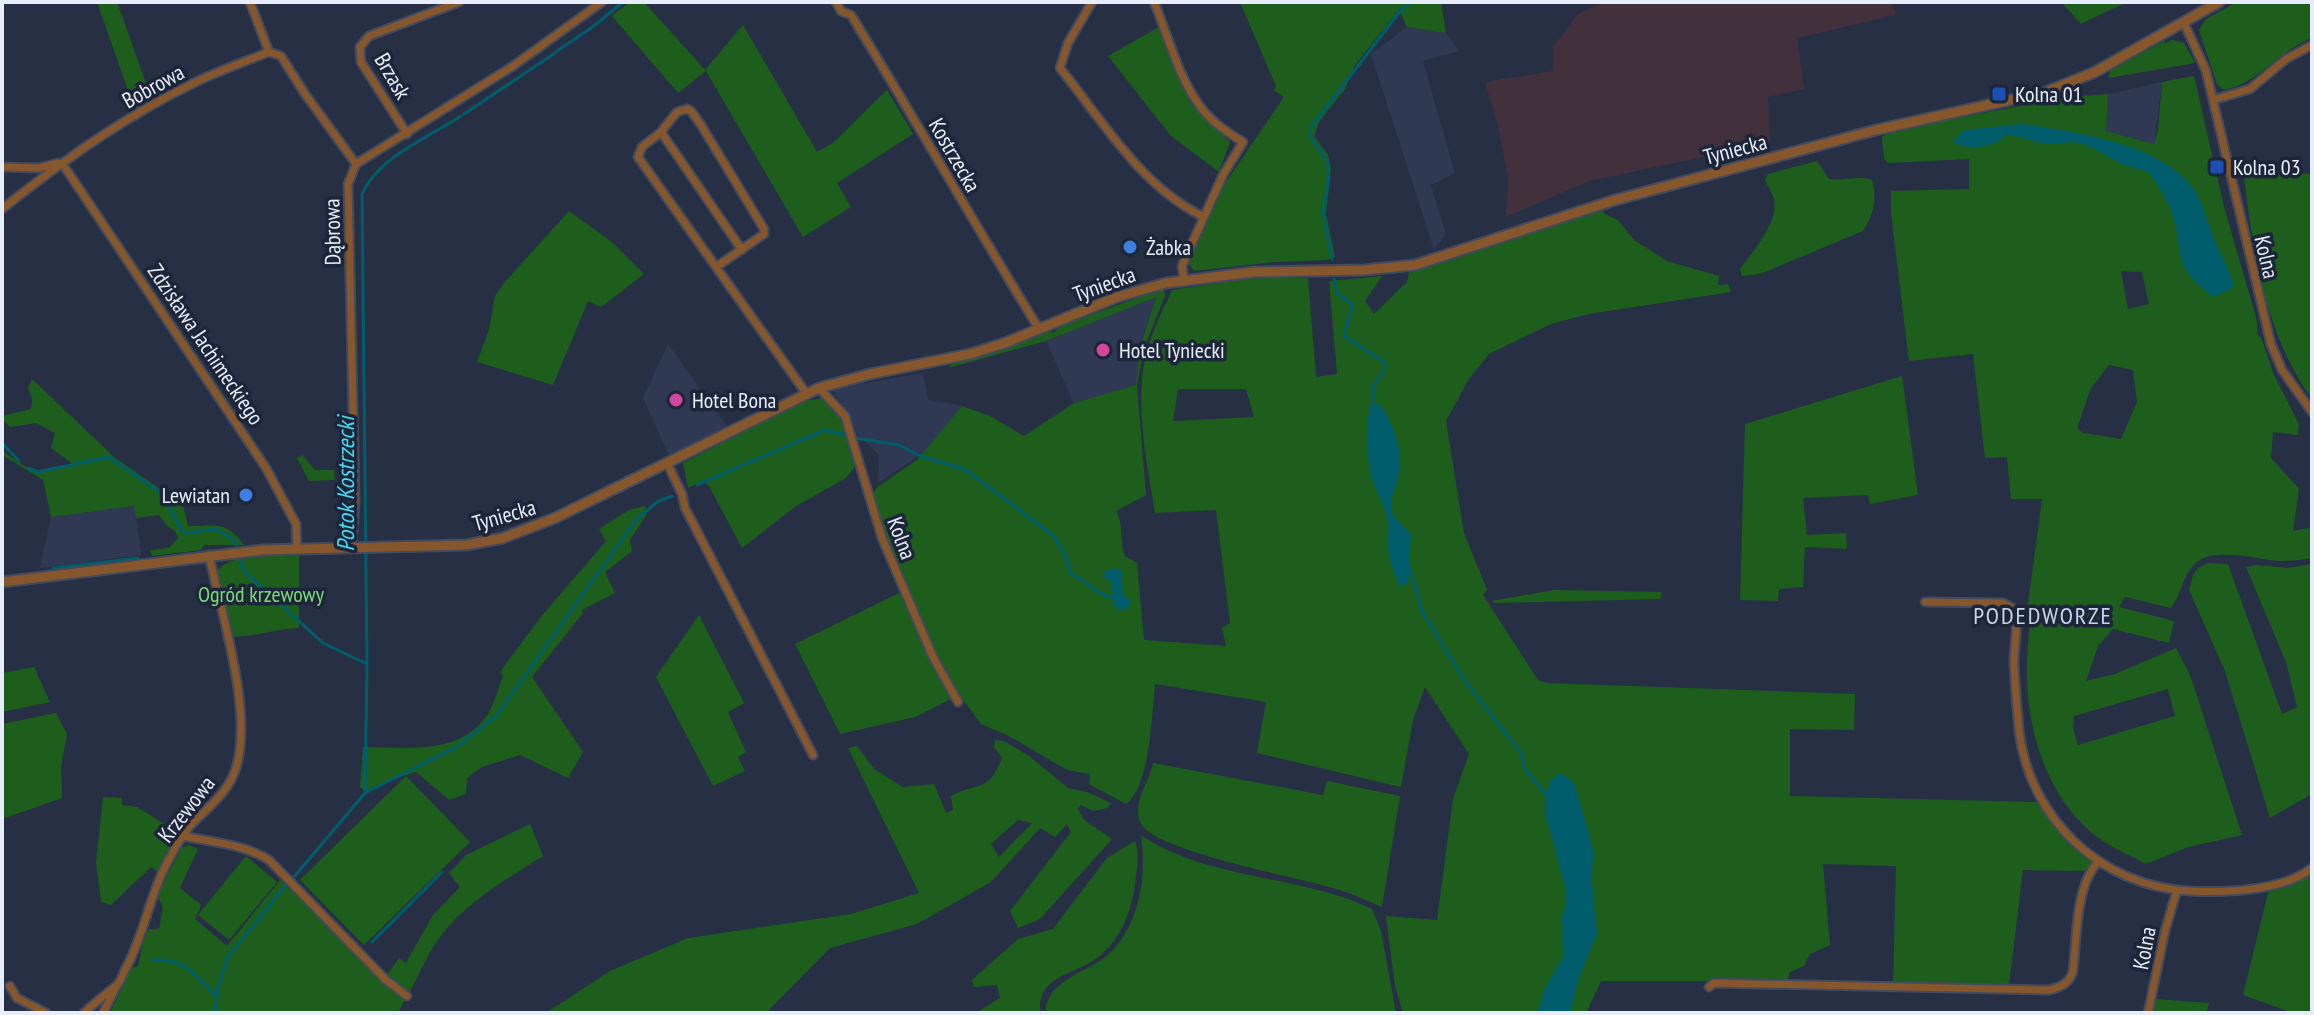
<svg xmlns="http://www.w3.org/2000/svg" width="2314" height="1015" viewBox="0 0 2314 1015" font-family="'PT Sans Narrow',sans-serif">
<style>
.built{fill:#2f3953}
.industrial{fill:#42313c}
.green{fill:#1e5e1d;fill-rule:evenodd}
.water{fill:#005e6c}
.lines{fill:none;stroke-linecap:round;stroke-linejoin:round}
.stream{stroke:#005e6c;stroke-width:3}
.minor-casing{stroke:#424a5e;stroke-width:11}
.tertiary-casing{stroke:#424a5e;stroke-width:13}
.minor{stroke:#86562d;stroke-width:7}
.tertiary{stroke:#86562d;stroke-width:9}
.transit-dot{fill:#1a4fb4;stroke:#1d2539;stroke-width:3}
.shop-dot{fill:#3f7fe0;stroke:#1d2539;stroke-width:3}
.hotel-dot{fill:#d1479c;stroke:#1d2539;stroke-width:3}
.labels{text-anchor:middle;stroke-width:7;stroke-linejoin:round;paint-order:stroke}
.street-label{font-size:22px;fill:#e8edfb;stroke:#1d2539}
.poi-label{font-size:22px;fill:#e8edfb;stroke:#1d2539;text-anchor:start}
.park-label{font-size:22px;fill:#7ed978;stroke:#1d2539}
.water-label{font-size:24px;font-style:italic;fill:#45dbf5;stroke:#1d2539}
.neighbourhood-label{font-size:24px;letter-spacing:2px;fill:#c8d3ee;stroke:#1d2539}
</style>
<rect width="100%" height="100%" fill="#272f44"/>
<!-- built -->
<path class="built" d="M1407,27L1446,33L1459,51L1423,61L1455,173L1431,185L1446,234L1434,250L1371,54Z
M2162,82L2154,144L2106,131L2108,94Z
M1156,296L1140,348L1137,385L1074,403L1046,341Z
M668,344L727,426L669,455L643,398Z
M923,373L928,400L962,406L924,452L878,483L879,455L857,434L852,420L832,389Z
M135,506L141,555L40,568L51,517Z"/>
<!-- industrial -->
<path class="industrial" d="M1602,2H1892L1896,15L1797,38L1804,89L1768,97L1770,143L1589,181L1506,217L1508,178L1498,125L1485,82L1553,71V47L1578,14Z"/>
<!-- green -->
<path class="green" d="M97,2H117L152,100L135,110Z
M630,2H644L705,70L743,25L817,152L833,143L887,90L913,134L837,183L851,207L803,237L706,71L678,93L612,16Z
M1240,2H1441L1446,33L1407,27L1399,10L1355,65L1345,89L1319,122L1314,136L1328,155L1331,168L1326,214L1335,257L1327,260L1275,262L1194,271L1189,264L1224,185L1284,97L1274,90L1276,86Z
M2066,2H2127L2081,24L2063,4Z
M2237,2H2312V38C2279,50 2258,84 2224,90L2217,84L2199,30L2206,19Z
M1159,27L1192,105L1230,142L1219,172L1171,136L1108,56Z
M2172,40L2184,43L2195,63L2108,78L2111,70L2164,41L2166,43Z
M2194,76L2224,207L2257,321V334L2262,339L2273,373L2299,424L2298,435L2273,432L2271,458L2299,489L2293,531L2312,527V558C2302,560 2291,561 2281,561C2259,560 2211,546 2195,564C2182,576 2182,594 2171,608L2125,597L2119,607L2174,621L2169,643L2113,629L2098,646L2086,681L2115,674L2176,648L2190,675L2242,835L2188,847L2146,864C2132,856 2116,850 2103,841C2052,807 2028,738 2027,679C2026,659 2029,638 2030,618L2027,612L2042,499H2011L2007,457L1985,458L1973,354L1909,361L1891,213V191L1969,189V159L1888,163L1884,159L1882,137L1888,131L2068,97L2108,94L2106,131L2154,144L2158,130L2162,82ZM2121,271L2142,272L2149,304L2128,309ZM2109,365L2133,370L2137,402L2121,439L2083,433L2077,428L2091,388ZM2168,689L2175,716L2078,745L2073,728L2074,716Z
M1817,161L1829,179C1844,181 1858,175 1872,180C1877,200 1874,214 1863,231L1760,274L1742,276L1740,269C1753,251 1779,223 1774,199C1772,193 1768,186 1765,180L1768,174Z
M2243,170L2312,174V399C2264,333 2253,249 2243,170Z
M1602,209L1605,214L1618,220L1634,240L1667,261L1719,276L1718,285L1728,284L1731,292L1589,314L1551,324L1489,354L1469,379L1446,421L1464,533L1487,590L1483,595L1538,680L1546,683L1855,694L1854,730L1790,729V796L2038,802L2092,862L2085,871L2023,870L2009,985L1893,984L1896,866L1823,864L1830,945L1810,954L1804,966L1790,972L1787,981H1601L1586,1013H1403L1395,986L1386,916L1437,920L1453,799L1469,754L1425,687L1413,720L1401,787L1257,753L1266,702L1155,684C1152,713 1150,787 1126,804L1089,784L1090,774L1067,770L1009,736L981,724L962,698L935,651L892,553L872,498L876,488L917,460L962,406L990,416L1024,436L1074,403L1136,385L1140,348L1156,297L1046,341L948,368L954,363L991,353L1049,331L1053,333L1061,326L1164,288L1165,296L1144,348L1137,385L1146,495L1116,511C1124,525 1119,541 1125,556L1137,563L1144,640L1226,646L1222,628L1230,623L1216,510L1155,513C1147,463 1135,409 1145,359C1150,335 1162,312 1172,290L1251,278H1308L1316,377L1337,374L1329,281L1382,276L1365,301L1374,314L1407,282L1409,272ZM1178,389H1246L1254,417L1173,421Z
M569,211L612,242L644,274L601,307L588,301L553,385L477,362L489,330L495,296L505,282Z
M1902,376L1918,495L1870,504L1868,495L1803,498L1807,535L1846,533L1847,549L1805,547L1803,587L1779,589L1778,601L1740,600L1745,424Z
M32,379L114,457L183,505L188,526C215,527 225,519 244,545H204L201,550L152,556L150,550L169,548L178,538L175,531L167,526L159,515L136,518L134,506L51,517L43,480L2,455V451L32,471L73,464L51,448L55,433L36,423L10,427L2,419V416L31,409L32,398L28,388Z
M824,398L839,414L845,424L855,460L854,468L846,478L796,506L742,548L709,486L702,481L688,488L683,463L803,401Z
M302,455L315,470H334L335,480L309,481L297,458Z
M645,506L647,514L630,540L632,551L605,572L615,593L582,610L583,613L532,677L583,752L568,778L520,755L482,767L467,778L466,794L449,800L416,772L386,781L367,793L360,787L363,747C406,747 457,756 486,717C494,706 498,689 503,676L500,672L540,618L606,541L599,529L629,510Z
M299,555V628C276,629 256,636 233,637L217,571C233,551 275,557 299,555Z
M2208,563L2228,564L2282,714L2297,707L2286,662L2246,567L2257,565L2288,568L2312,564V794L2270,818L2225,671L2189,590L2193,575L2198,568Z
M1555,590L1662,592L1660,599L1496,603L1491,601Z
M899,593L953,698L915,717L840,734L795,644Z
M699,615L744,703L728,712L746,752L738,757L745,771L713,786L656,677Z
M34,667L50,702L2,712V673Z
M56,713L67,734L61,767L62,798L2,819V724Z
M995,740L1004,741L1029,756L1068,788L1087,792L1111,803L1107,808L1093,811L1081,805L1078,809L1084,820L1112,839L1040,919L1018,928L1010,911L1071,832L1067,824L1055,837L1040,828L991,882L917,924L830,948L766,1013H546L610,971L688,938L851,914L919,893L848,748L857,746L874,769L903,787L934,784L946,813L953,810L951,796C979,781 988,794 1002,758L994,747ZM1018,820L1032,823L999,857L991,844Z
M1153,763L1323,795L1327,781L1400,796L1382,907C1367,901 1352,893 1336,889C1302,878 1151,851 1140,822C1132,801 1150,782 1153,763Z
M406,776L470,842L364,945L300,880Z
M103,797L122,798V805L137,807L179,833L159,873L151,867L111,905L101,902L96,862Z
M530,824L543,856C508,878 470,900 443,933C429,951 420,973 409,993L387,975L399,958L406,963L433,915L460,887L449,873L466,855Z
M1141,835C1206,880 1302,875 1372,909L1381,931L1396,1013H1046C1045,979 1090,973 1111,952C1140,923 1147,875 1141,835Z
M1135,841C1140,855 1137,868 1135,883C1132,911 1120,941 1097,958C1074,976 1037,974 1040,1013H976L1000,998L997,985L974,987L972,980L1018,939L1053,929L1107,858Z
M189,845L198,849L180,888L201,905L195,919L227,946L280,880L405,1000L398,1013H110L131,969L138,966L143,942L149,929H159L163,907L158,899L161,887L182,847Z
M246,856L277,882L229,940L198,915Z
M2312,873V1013H2293L2243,995L2269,889L2297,883Z
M2155,999L2209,1003L2206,1013H2152Z"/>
<!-- water -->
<path class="water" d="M2022,124C2073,131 2165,144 2195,191C2203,203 2206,218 2211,231C2218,251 2229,267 2234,287L2213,297C2172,265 2185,260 2173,216C2169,201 2157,185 2149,172L2121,164L2091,147L2074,142L2045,144L2007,134C1995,148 1968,151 1953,142L1964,130Z
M1379,404C1391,419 1401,444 1400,464C1400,481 1388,496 1392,514L1411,535L1408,582L1401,587C1392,572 1388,557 1388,540C1388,534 1389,527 1388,521C1385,508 1380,499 1375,487C1366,467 1365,427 1370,406Z
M1113,568L1121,570L1123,595L1131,601L1126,610L1117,609L1113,603L1112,582L1104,577L1103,573Z
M1561,773L1574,783L1589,834L1593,852L1592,883L1597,933L1579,978L1570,1013H1537L1545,988L1563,957L1562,915L1566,905V890L1545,813L1546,794L1551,780Z"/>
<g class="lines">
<!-- stream -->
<path class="stream" d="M557,51L594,26L623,2
M464,114L555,53
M1332,259L1323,212L1328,184V162L1310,136L1311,127L1401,10L1411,2
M1334,279L1337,293L1352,304L1344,336L1384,362L1385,369L1373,387V408
M856,438L899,445L918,455L966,470L1054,536L1065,555L1071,574C1087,581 1095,594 1113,598
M2,443L19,461
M28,468L38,472L109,457L162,494L182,531L187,533L215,529L232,538L236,545
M697,485L825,430L845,435
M240,559L244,571L323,643L367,664
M1408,563L1422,611L1463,678L1521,753L1525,769L1548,797
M53,568L138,558
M365,793L458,746L496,716L636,520L657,502L672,496
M294,877L365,793L367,665L362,194C377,158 429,137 461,116
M372,942L442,872
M153,960C183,958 196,975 215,995
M215,1013L218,987L228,957L287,884"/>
<defs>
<path id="minor" d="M250,2L269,52L281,56L305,94L356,164
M836,2L841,11L851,15C915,119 975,225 1039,329
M1092,2L1068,43L1060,68C1102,120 1141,187 1204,217L1182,266L1184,280
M1154,2C1168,35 1178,77 1200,106C1210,121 1228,133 1243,142L1223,175L1204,217
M2184,23L2206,71L2271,344L2282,370L2312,412
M2213,100L2250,89L2286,59L2312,45
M661,132L742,250
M407,134L361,62L360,47L369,36L459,2
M2,167L39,168L58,163
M66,169L266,468L296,524L297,548
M2,209C62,161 125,116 194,83C218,71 244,62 269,52
M716,267L638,157L642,147L661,132L677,112L687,109L691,111L701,125L764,229V234L716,267L806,393
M819,388L845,416L882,538L933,657L958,702
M667,463L682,494L685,508L813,755
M352,547L355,501L348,184L356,164L513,66L602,2
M1925,602L2003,603L2014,609C2019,627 2014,644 2014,663C2015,685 2017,708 2019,730C2029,818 2100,886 2189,891C2225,893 2283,891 2312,868
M183,836C211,842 244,844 269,860L386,980L407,996
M10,986L17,998L46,1013
M1709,987L1714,983L2049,990C2061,987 2070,983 2073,971C2077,938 2075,885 2099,861
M84,1013C94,1003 105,995 116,986C120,983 123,975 125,970C143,938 148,902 164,869C171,855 179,839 189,827C204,811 224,796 233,776C257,723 221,612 209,555
M103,1013L116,987
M2148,1013L2165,931L2177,890"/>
<path id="tertiary" d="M2,582L262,550L466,545L503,538L555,518L819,388L870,374L970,354L1005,343L1117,297L1166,283L1254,272L1364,270L1415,265L1615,200L1876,130L2046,92L2095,72L2219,2"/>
</defs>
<!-- minor casing -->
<use href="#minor" class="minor-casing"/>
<!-- tertiary casing -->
<use href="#tertiary" class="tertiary-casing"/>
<!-- minor -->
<use href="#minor" class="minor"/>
<!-- tertiary -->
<use href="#tertiary" class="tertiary"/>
</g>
<!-- markers -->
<g class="transit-dot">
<rect x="1991" y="86" width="16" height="16" rx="4"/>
<rect x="2209" y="159" width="16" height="16" rx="4"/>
</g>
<g class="shop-dot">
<circle cx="1130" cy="247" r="8"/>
<circle cx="246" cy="495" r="8"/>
</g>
<g class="hotel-dot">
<circle cx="1103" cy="350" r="8"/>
<circle cx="676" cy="400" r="8"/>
</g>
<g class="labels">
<!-- street labels -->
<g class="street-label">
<text transform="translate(393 76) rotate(60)" y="8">Brzask</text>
<text transform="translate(153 86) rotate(-29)" y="8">Bobrowa</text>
<text transform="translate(1735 149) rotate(-15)" y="8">Tyniecka</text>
<text transform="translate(955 155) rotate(60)" y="8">Kostrzecka</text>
<text transform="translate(332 232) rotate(-91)" y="8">Dąbrowa</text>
<text transform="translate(2267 257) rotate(77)" y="8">Kolna</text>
<text transform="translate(1104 284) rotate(-20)" y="8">Tyniecka</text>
<text transform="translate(206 344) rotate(56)" y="8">Zdzisława Jachimeckiego</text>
<text transform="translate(504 515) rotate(-16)" y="8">Tyniecka</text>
<text transform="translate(902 538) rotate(69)" y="8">Kolna</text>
<text transform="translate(186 809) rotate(-52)" y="8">Krzewowa</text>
<text transform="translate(2144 948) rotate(-79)" y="8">Kolna</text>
</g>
<!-- poi labels -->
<g class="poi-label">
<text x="2015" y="102">Kolna 01</text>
<text x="2233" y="175">Kolna 03</text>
<text x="1146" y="255">Żabka</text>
<text x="1119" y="358">Hotel Tyniecki</text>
<text x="692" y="408">Hotel Bona</text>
<text x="230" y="503" text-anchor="end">Lewiatan</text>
</g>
<!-- park labels -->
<g class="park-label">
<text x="261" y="602">Ogród krzewowy</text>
</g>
<!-- water labels -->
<g class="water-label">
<text transform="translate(346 484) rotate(-90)" y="8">Potok Kostrzecki</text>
</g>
<!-- neighbourhood labels -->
<g class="neighbourhood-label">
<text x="2043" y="624">PODEDWORZE</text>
</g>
</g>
<!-- border -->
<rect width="2314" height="1015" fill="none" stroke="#e8edfb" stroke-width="8"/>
</svg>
